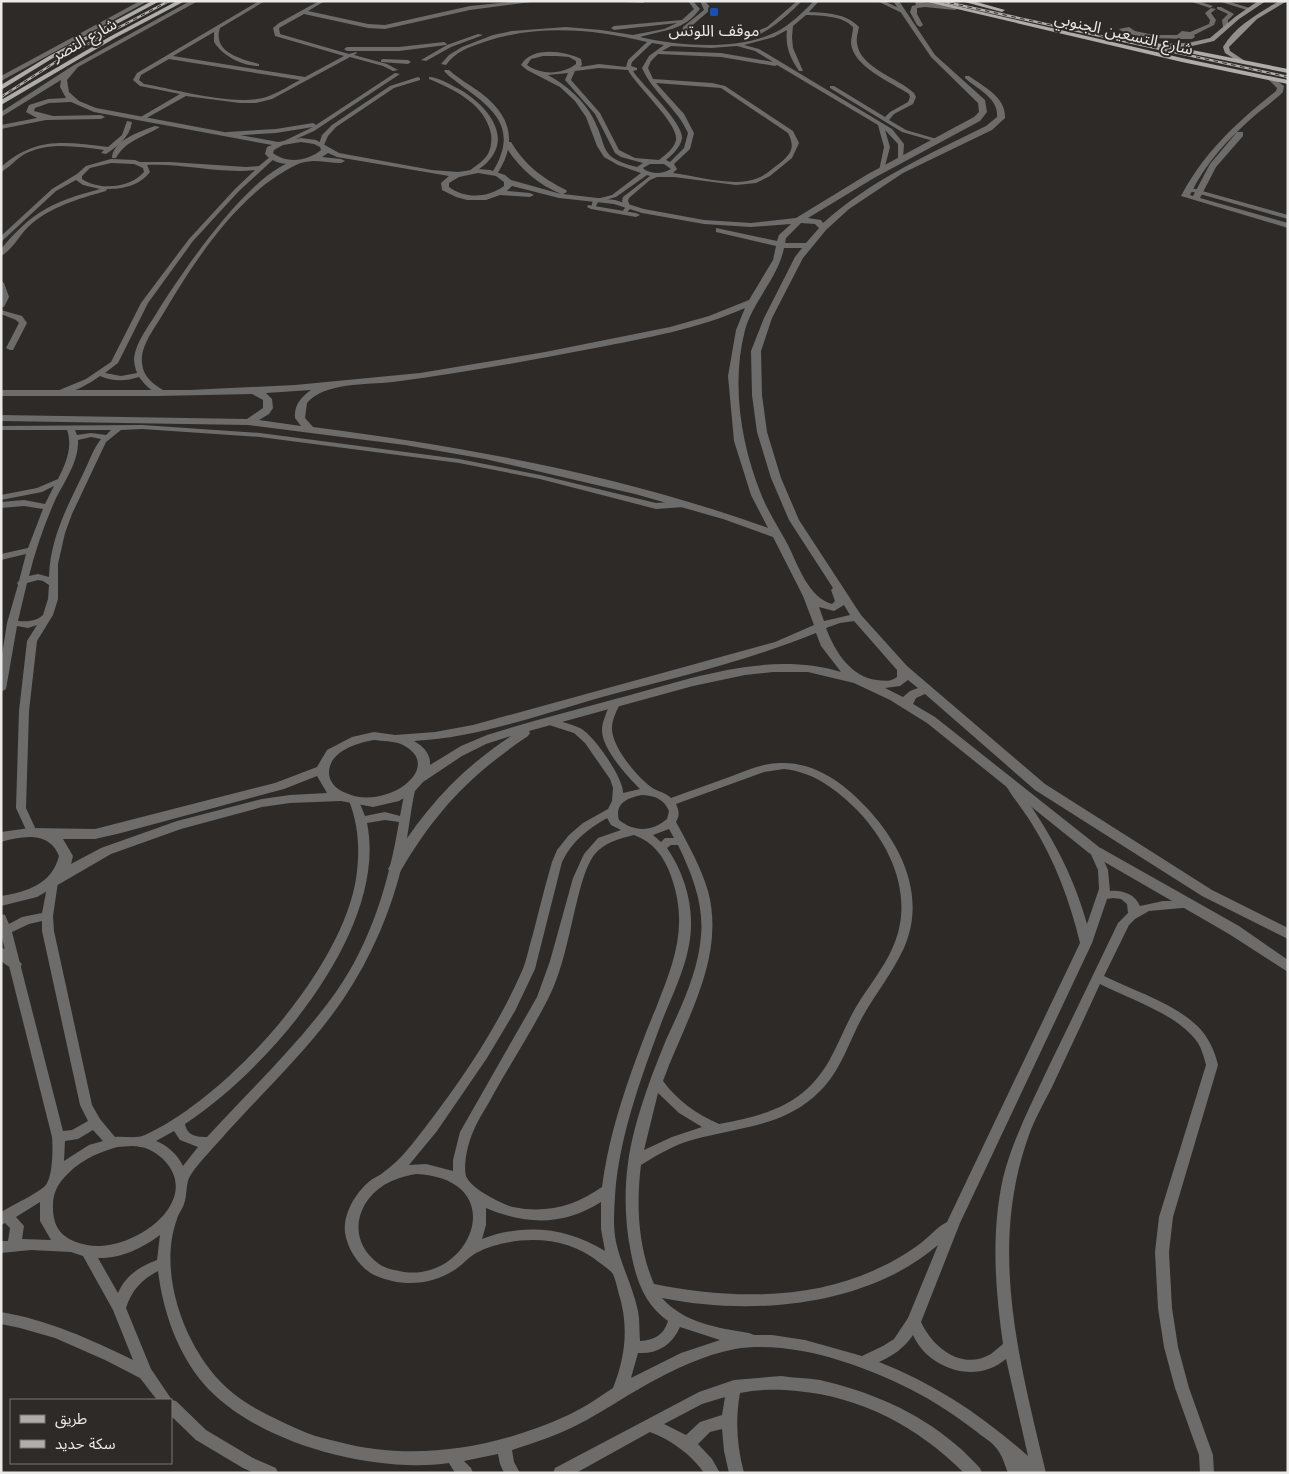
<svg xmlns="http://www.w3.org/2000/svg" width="1289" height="1474" viewBox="0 0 1289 1474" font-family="Jost,'Noto Sans Arabic',sans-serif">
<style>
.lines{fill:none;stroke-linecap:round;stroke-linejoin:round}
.minor{fill:#6d6c6a;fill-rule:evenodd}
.tertiary{fill:#6d6c6a;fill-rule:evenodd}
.secondary{fill:#92908e;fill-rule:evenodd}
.primary{fill:#afada9;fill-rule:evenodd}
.rail-casing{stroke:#b0adab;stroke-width:2.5}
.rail{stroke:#2e2a28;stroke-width:1;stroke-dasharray:4.5;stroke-linecap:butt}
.transit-dot{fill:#1a4fb4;stroke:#2e2a28;stroke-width:2}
.labels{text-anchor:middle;stroke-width:4;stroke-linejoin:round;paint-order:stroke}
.far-poi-label{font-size:16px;fill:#eceae8;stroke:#2e2a28}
.far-street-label{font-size:16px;fill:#eceae8;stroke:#2e2a28}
</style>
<rect width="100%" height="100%" fill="#2e2a28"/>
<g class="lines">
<!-- minor -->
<path class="minor" d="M259,1H265L220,28C212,52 241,59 259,64V66C242,66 223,56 214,42V32L173,56L305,77L344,56L275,36L273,28L279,23L319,1H325L308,11L368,24L385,25L470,6L520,1H539L470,10L385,29L368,28L304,14L279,28L280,34L349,54L356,52L357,53L354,55L387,64L398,70L393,71L383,66L350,57L272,99L256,103H240L186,96L143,120H139V118L180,94L140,86L133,80L137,73ZM169,59L300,80C290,85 280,92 269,96C239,108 175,89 144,84L139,80L141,75Z
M602,1H645L643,3Z
M688,1H693L700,9C684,31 663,30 640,37C679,46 738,51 776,32C790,25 802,13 814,1H819L809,12C826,13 846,13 859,27C858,32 856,38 857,43C859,67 898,78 914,93L916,97L913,104L894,114L889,120L906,130L940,140L937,142L902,132L830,88V86H834L885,117L890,112L908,102L910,97L909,94C891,82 853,67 851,43C851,38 853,32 853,27C841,15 822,16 806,15L793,26L792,37L793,48L803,71H799C790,58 785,46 787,30L774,37L744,45L759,49L892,129L904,144L903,159L898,158V144L885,130L890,147L884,170L879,171L884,147L878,125L777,65L775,66L721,57L658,54L651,61L648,68L653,79L712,83L725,86L793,131L799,143L792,158L770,176L756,183L736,185L674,177H657L650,180L629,198L628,201L631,208L624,215L621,213L625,208L622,201L623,197L650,176L647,175L616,197L598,202L595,208H591L593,200L612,195L641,173L618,165L604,157L597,146L586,117L575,101L560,87L527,70L521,65C532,46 564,51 581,59L582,65L580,67L599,64L626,67L628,60L647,42C594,29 537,24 484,42C469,47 455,52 446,65L441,64L449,55L462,47L493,35L512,31L566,27L601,30L633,35L664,29L677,23L614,30L611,28L614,26L682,20L694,9ZM652,43L664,45L649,56L642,68C653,93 677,108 688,133L684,148L670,162L666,160C672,155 681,147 682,138C683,123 645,87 635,74L633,71L637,70V68L631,66L632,62ZM671,46L711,48L737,46L755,51L773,62L721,53L662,51ZM543,56H557L569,57L576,61V64C562,75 541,75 527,65L531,59ZM599,68L628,70C636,86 679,124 676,140C674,149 665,155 659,160L635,158L619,150L600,113L571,80L575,71ZM568,73L565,80L595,114L615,153L621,157L643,163L637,167C597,157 609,148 593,118C583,99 566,85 548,75ZM656,83L721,88L788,133C795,147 792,153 780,163C773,168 766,175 758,178C735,188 697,176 673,173L677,169L674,164L690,149L694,133L684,114ZM650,164H664L671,169C662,174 654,174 645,170L643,168Z
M700,1H705L710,7V10L688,29L686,34H682L683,27L704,10Z
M797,1H802C791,12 760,42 744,36L767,27Z
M877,1H884L905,11L900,12Z
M1189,1H1198L1213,6L1210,8Z
M1218,1H1227L1253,9L1250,11Z
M1217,7H1221L1234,14L1228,20V28L1223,27L1222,20L1228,14L1217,9Z
M1211,8L1216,9L1211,13L1216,20L1214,25L1194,35L1195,37L1192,39C1177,39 1129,39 1119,29L1129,27L1135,31L1154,35H1177L1182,31L1190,32L1209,24L1210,20L1205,13Z
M478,34L483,35L451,47L426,61L421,60L447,45Z
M444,42L447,44L446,45L399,51H347L344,49L347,47H399Z
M383,59L408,60L411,62L408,64L381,62V60Z
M445,70H449C459,79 470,85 481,93C511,116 518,142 497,174L492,173C524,121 484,104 449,76L444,71Z
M395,73L400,74L314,131L287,143L282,142L313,127L276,133L227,136L224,134L227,132L276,129L313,123L316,125Z
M418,77L420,78V80L394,88L336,127L328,136L324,145L319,144L322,135L332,125L390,86Z
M429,77C438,77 449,84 457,88C479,99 510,129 493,155C488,163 481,168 473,173L468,172C475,166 483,162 488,154C491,148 492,141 491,134C485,104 455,90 429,79Z
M127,121L132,122C130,137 118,146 106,154L101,153L104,150C77,147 48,141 23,155C15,160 9,168 1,172V167C36,136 66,142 108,147L122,135Z
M155,126L160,127C144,137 126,140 116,158H112C112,141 141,131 155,126Z
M271,156L276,157L239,191L193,241L148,303L118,363L105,373L121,376L137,373C135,368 134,363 134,358C136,342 148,327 156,314C178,278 258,158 303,160V162C242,187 195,260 163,314C155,328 140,346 142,363C143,377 154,385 165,391V395C154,395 145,385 139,377C126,381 114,382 100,376C91,383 69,395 57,395V391L86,379L111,362L141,303L189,239L235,189L255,170C219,174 183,163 147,165L150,172C139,186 123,189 107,189L106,191C78,199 49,207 28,227C19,236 12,250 1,256V249C33,211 52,202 100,189L83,185L76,180L56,191L1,242V236L52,189L77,174L86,166L111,159L135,160L140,162H170L246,167L259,166ZM111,163L134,164L143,168L144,172C130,188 100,191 82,179V176L90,168Z
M1188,187L1288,215V219L1186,190V188Z
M1,281L4,283L9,297L4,307H1Z
M1,310L22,316L27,323L13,350H10L6,348L19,323L16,320L1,314Z
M142,425L260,433L459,459L540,475L656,503L684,501L688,504L684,507L656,509L540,479L459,463L260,437L142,429L121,430L106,442L72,514L65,533L58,564V599L53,615L37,641L29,711L26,808L37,832L32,836L27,832L16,808L19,711L27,641L37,625L28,628L17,626L6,689L1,692V661L7,623L18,585L17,583L19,581L26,554L1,560V554L28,548L43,509L24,506L1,508V502L24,500L45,504L54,486L42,492L1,500V495L37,488L58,479C66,463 73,447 67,430H1V426ZM75,430H111L106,435L91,433L77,435ZM91,437L101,439C93,449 89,462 83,474C67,507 50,539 49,577L38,574L29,576C35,552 43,528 53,505C62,484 79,464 78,440ZM38,580L43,581L49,585L48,599L43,615C37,621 27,622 18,621L27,583Z
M616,699L621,702C617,710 612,719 612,728C611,746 639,780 654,789C660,792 666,793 671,798C691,791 712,783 732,776C748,770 765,762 783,763C815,763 842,782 864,805C901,843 927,896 904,948C893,972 876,993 863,1016C849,1041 841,1071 820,1091C785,1127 738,1127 692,1140C674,1145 657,1155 641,1165C636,1205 638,1247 654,1284C727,1299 813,1301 881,1267C892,1262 904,1255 914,1248C926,1241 935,1228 947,1222L1080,943C1070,901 1055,861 1032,824C1024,811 1014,799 1006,786L1007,784H1015C1047,826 1073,873 1087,924L1099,889L1098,870L1089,850L1090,847H1098L1108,870L1110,891C1122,890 1135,894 1140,906L1163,901H1193L1195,904L1193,907L1149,911L1135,919L1129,925L1104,976C1134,991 1180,1005 1202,1031C1210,1041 1215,1052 1218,1065L1173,1217L1169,1252L1172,1308L1178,1347L1189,1388L1213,1455L1214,1473H1200L1199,1455L1175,1388L1164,1347L1158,1308L1155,1252L1159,1217L1206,1065C1204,1057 1202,1050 1198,1043C1178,1014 1131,1000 1100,984C1084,1019 1068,1053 1052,1087C1044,1103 1035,1118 1029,1135C988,1248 1019,1360 1046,1473H1008C1005,1465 1002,1455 997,1449C992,1442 983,1437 977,1432C956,1416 934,1401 910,1389C860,1364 792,1340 735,1349C703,1355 673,1370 644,1386C622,1398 601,1413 579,1424C558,1435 534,1443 512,1450L514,1462L520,1473H504L500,1464L498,1454L464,1461L471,1468L473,1473H455L449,1463C373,1474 254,1443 203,1383C177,1352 163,1311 158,1271C141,1280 132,1290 126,1308L151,1369L172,1400L176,1401L206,1430L253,1458L276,1468L278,1473H254L243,1468L196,1440L171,1416V1400H157L140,1378L105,1360L55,1338L20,1328L1,1324V1312C48,1320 90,1339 133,1360L113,1310L83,1256L71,1252L31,1250L1,1253V1241H8L10,1228L5,1223L1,1225V1212C13,1205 36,1194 45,1186C53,1178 53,1148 52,1137L1,934V914L5,915L9,924L22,917L42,913L48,882L49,879H57L58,882L53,916L54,931L92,1105L100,1119L115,1137C124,1136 137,1139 145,1135C228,1097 341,971 356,879C360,852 359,826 349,801L350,799H358L365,816L385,812L400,816L405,790L410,787L415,790C410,813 408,837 403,861C392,909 372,956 344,998C311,1047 268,1087 228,1131C218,1143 196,1165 189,1178C186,1184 187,1196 184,1204C182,1210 178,1214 177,1219C156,1276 188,1358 234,1394C256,1411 282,1422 307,1433C317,1437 328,1439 339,1442C414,1462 496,1448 566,1416C582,1409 598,1398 613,1388C626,1355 629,1325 618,1291C617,1286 615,1279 613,1274C610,1270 604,1266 600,1263C574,1241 538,1236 505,1243C495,1245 482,1249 473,1255C467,1259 462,1265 456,1269C431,1286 401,1287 374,1275C359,1267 348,1250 345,1233C343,1213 356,1192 371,1180C375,1177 381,1175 385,1171C395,1164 405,1153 413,1143C454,1091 495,1033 522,971C527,960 529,946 533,934C539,910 545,886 552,862L557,850L569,835L583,823L608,809L612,801L613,788L610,779L585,743L574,733L546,724L545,722L546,720L550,719C560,721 571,724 580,728C594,735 624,779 623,793L640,789C627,776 602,749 602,730C602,723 605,717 607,711C610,706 610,701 616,699ZM784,769C814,772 837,790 858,811C893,848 915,900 892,949C883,969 868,987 856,1007C846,1024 839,1043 829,1061C803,1106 766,1115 719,1124C696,1114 677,1100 663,1081C685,1020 726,958 708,891C701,867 688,844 676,822C680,815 679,811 676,804L764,772ZM643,795C655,796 664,799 669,811L667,819C652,832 634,832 619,820C614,803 629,797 643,795ZM607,818L611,825L621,830L598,838L584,854L573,878L550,961L537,997L460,1132L453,1160V1171L426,1164L409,1165L437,1131L487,1058L515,1011L535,969L562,862C572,841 588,829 607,818ZM385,820L399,822C389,882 371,942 336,992C298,1045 251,1089 207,1137C197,1137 187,1136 185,1124C268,1070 389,930 367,823ZM669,829L674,838H665L661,842L653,835ZM634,835C653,842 664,856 671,876C689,926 674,962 656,1008C647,1029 639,1051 631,1073C618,1110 607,1148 602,1187C575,1206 546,1214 513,1207C501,1204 470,1188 466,1176C463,1164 468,1143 473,1132C478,1119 487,1107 493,1095C511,1063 531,1032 548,999C563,970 569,933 577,901C581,886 585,868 594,855C605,842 618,839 634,835ZM671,845H678C692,874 704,904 701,936C698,973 681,1007 666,1040C651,1076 633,1124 628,1163C624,1193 625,1224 631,1253C636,1280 645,1305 668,1321C664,1335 654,1340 640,1341C639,1331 640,1321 638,1311C633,1287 621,1265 616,1242C613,1227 614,1211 615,1196C619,1137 641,1078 662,1021C674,991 690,960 691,927C692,900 683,871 667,848ZM1113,898L1121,899L1127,904L1128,913L1118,923C1095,971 1072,1019 1049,1066C1032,1103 1013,1138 1003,1178C991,1233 995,1288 1003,1344C999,1347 995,1351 991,1354C962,1371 933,1348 921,1322L960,1223L1092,943L1107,899ZM42,921V931L80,1105L88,1121L72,1130L63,1131L12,932L29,924ZM658,1093L679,1113L702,1127L672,1137L644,1150ZM93,1130L103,1141L89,1145L64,1161L65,1141L78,1139ZM174,1131L180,1140L198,1147L183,1166C178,1155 167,1145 156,1141ZM117,1147C124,1147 133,1145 140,1147C149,1148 156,1153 163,1159C206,1202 130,1254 87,1245C63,1240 52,1229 53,1204C53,1195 57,1186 62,1180C77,1162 96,1153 117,1147ZM416,1174C512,1179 472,1281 404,1272C395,1270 386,1269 379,1264C348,1242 354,1204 384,1185C394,1179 405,1176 416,1174ZM40,1202V1221L51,1240L22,1239L24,1226L16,1217ZM601,1202V1229L605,1251C567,1227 524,1223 482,1239L486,1225V1208C526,1225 563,1226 601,1202ZM160,1235L157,1260C139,1267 126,1275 118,1293L98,1258C120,1259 143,1248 160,1235ZM938,1245L908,1318L894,1339L883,1346L862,1356L805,1340L772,1335H754L749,1333C718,1328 684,1323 662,1298C752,1316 866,1307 938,1245ZM680,1327L720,1340L681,1353L631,1378L638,1353C658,1354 672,1345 680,1327ZM913,1335C928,1369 976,1385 1006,1359L1028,1456C983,1416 935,1384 879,1362C894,1355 903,1349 913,1335Z
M781,1376C794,1378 807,1378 820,1380C868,1391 917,1411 955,1444C964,1451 972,1460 980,1468L982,1473H964C918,1427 862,1397 797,1391C779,1389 758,1389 740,1393C735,1421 737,1446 744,1473H729L724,1451L722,1429L710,1432L698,1444L712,1459L720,1473H704C691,1454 671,1440 650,1432L576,1473H553L555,1468L699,1392L734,1380ZM725,1397L722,1415L700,1422L686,1435L664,1424L702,1404Z"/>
<!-- tertiary -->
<path class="tertiary" d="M140,1H148L1,81V76Z
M190,1H198L78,67L67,80L69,92L79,101L96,108L278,142L301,138L316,140L339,153L432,170L458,172L478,169L490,170L505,175L511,180L561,194C537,184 518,167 504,144L508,142H511C525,165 542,178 566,190L567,192L563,194L615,200L644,209L704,220L751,223L796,218L868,174L974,117L979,112L978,103L931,57L893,1H899L935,55L985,100L987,112L980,121L874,178L808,218L821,220L823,223C871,180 929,154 986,126L997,117C999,98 977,89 965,78V76H969C984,87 1006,97 1005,118L992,130L903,173L849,209L826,230L803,258L772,318L761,351L762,395L767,432L781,478L799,520L861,615L907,666L1045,784L1212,890L1288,928V939L1202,896L1035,790L925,694L916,698L913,704L935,717L1099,847L1239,926L1288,960V972L1229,934L1089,853L927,723L890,700L854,683L808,672H773L745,675L693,686L529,731L530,733L528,736C469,776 436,811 400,872H390L388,869C419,814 459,770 511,736L486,744L462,756L423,782L415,791L399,801L373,807L341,801L290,803L262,807L181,829L111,854L37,897L1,906V896C27,892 52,884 59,856C49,831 23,836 1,842V832L30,828L95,829L275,783L317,767L327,750L352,737L374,732L395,735L435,732L473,725L775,642L814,625L803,596L773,537L723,519L635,494L485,459L405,445L248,425L1,421V415L247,419L263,408V400L252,394L158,396H1V390H190L295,385L420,373L545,352L670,327L709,316L749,300L773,260L776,246L716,232V228L777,241L779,235L791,224L751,227L704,224L642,213L614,204L559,198L512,186L507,191L530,193L534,195L530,197L500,195L486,200H467L456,197L442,190L441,183L449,176L337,157L328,153L322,157L341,159L345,161L341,163C332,163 322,161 313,161C296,163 279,169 265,154L267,147L272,145L94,112L71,102L49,103L35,108L34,111L53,116L101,115L105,117L101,119L46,120L1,129V125L37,118L26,112L29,105L48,99L66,98L60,87L61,80L1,117V112L74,65ZM301,142L314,144L320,147L321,150C308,161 287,164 273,153L274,150L283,145ZM478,173L496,176L504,182V186C488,198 465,199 449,187V183L459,177ZM801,223L815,224L819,228L806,243H785L786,238ZM784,248H802L795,257L764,318L751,351L752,395L757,432L771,478L789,520L833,588L831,590L835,601L832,604C808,597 798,565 788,545C779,528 768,512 761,494C741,444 731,384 745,330C753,301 778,278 784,248ZM745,308L736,330L728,376L734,441L751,495L768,528C622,475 467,447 313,427L305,418L307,403C325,382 366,385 393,382C461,373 528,361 595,348C646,338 698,329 745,308ZM311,390C301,397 294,405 295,418L301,426L259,420L269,414L273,408L272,399L266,393ZM844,605L850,615L824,621L819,607L834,611ZM854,621L897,670V677C891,682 884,681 877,680C851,677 835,652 826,628L840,623ZM816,633L821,646L841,672C768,650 690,679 619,698C575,710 531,721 487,735L461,746L430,765C431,754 423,746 414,741C476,738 536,716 595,699C669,679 745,662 816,633ZM908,680L918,688L910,691L903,697L885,688L900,686ZM374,740C382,741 393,741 401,744C448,766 386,812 346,793C338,790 330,784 329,774C328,752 356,743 374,740ZM317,776L327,793L290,795L262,799L177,821L101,848L71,864L73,856L63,839H95L121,833L284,789Z
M918,1C927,3 953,5 958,8L955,10L925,7L917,8V14L923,25L920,27L917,25L910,12L912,6L916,5L915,2Z
M1270,76L1284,86L1283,92C1274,101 1262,109 1253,117C1227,140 1205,164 1190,195L1193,196L1210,164L1237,132H1243V136L1216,167L1200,198L1288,223V228L1181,196C1204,152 1238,121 1276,91L1277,88L1267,78Z
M588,205L636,213L640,215L636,217L591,209L587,207Z
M1,948L6,949L22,964L20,968C12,970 8,966 1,961Z"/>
<!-- secondary -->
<path class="secondary" d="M1258,1H1266L1239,19L1214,41L1188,47L1159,48L1156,46L1159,44L1188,43L1210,38L1235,17Z
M1279,1H1287L1257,19L1229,47L1230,51L1245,61V63H1241L1225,53L1223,47C1235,26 1259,13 1279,1Z"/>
<!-- primary -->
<path class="primary" d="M152,1H160L53,58L1,90V85L49,56Z
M177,1H185L115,38L1,105V100L111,36Z
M923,1H935L1182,58L1288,80V84L1182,62Z
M961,1H973L1005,10L1002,12Z
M1136,39L1288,69V73L1134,42L1133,41Z"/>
<defs>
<path id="rail" d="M941,1L1288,77
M1,97L65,56L169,1"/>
</defs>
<!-- rail casing -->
<use href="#rail" class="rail-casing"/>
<!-- rail -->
<use href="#rail" class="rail"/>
</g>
<!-- markers -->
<rect class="transit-dot" x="709" y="7" width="10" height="10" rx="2.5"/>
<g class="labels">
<!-- far-poi labels -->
<g class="far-poi-label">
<text x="714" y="36">موقف اللوتس</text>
</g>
<!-- far-street labels -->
<g class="far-street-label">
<text transform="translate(1124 33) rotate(13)" y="6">شارع التسعين الجنوبي</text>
<text transform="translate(84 39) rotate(-29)" y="6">شارع النصر</text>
</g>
</g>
<!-- border -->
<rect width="1289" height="1474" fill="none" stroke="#eceae8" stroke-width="5"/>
<!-- legend -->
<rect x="10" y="1399" width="162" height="65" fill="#2e2a28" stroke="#7a7775"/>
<rect x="20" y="1415" width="25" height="8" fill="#afada9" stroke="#7a7775"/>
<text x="55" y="1424" font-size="15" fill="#eceae8">طريق</text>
<rect x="20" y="1440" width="25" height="8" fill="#b0adab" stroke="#7a7775"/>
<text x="55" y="1449" font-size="15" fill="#eceae8">سكة حديد</text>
</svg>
